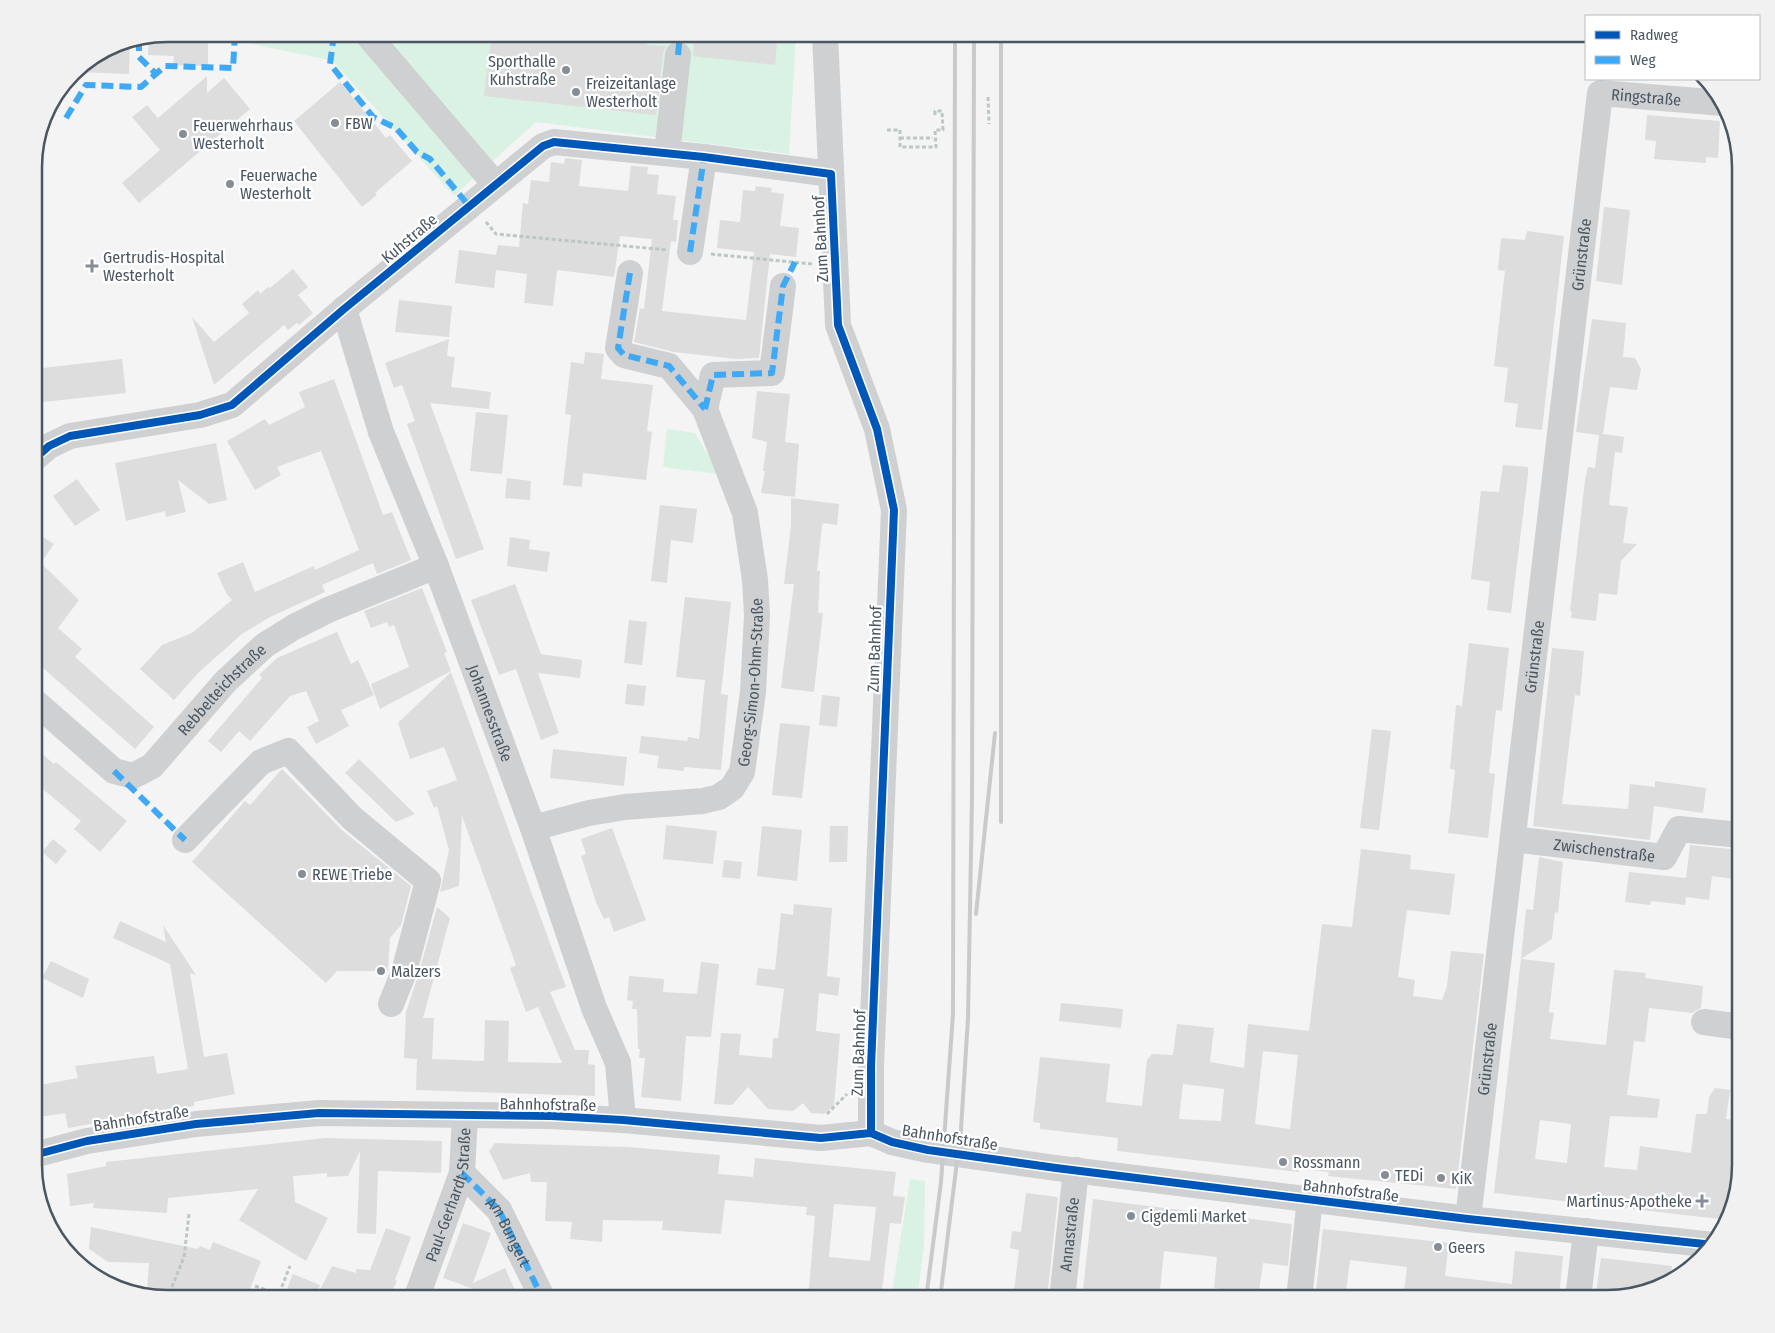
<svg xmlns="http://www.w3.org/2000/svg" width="1775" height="1333" viewBox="0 0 1775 1333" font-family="'Fira Sans Condensed',sans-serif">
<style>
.green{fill:#d9f2e3}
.building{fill:#ddddde;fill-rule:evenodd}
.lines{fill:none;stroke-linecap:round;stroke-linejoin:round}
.path{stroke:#bcc7c4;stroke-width:3;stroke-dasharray:4 2.5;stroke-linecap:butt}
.minor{stroke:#ced0d2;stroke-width:26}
.rail{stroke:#c9cacc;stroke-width:4}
.quiet{stroke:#3fa9f5;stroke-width:6;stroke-dasharray:12 6;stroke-linecap:butt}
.cycleway-casing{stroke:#fff;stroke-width:11}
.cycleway{stroke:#0057b8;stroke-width:8}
.poi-dot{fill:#868d94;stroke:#fff;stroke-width:2}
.labels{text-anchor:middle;stroke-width:4.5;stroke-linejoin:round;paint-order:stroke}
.poi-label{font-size:16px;fill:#4a5661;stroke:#fff;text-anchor:start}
.street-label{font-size:16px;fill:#4a5661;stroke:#fff}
.rim{fill:none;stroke:#4a5661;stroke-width:2.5}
</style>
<rect width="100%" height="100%" fill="#f4f4f4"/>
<!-- green -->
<path class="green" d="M231,34H796L789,154L536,122L454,196L333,61L253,44Z
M667,429L695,433L719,474L663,467Z
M910,1179L925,1181L924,1247L917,1299H891Z"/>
<!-- building -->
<path class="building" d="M167,34H208V66L173,65L174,56L148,55L149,37Z
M492,34H648L647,45L666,46L663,53L656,115L484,96Z
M695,34H778L775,65L693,56Z
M130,41L129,74L75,72L79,67L116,44Z
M207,76V93L224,78L250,109L139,203L122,183L160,150L132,117L147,105L158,118Z
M340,82L386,138L390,135L412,161L375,193L377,195L362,207L294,121Z
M1647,115L1720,121L1718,158L1706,157V163L1654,159L1656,141L1645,140Z
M565,158L582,160L579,186L628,191L631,166L648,167L647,174L659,175L657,194L676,196L673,220H678L676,242L671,241L662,311L746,320L754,252L717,248L720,220L740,222L743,190L755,191L756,186L772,188L771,192L784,194L780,226L799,228L796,257L770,254L759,358L736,359L674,352L634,342L640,308L644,309L652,239L620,236L614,277L557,270L553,306L524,303L527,274L496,270L494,288L455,283L459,250L496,255L498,245L519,247L523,203L528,204L531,180L549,182L551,162L564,164Z
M1604,207L1630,210L1622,285L1596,281Z
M1527,231L1564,236L1542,430L1515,427L1518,404L1504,402L1508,368L1494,366L1505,271L1498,270L1501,238L1525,240Z
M293,269L308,287L298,295L313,313L299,325L297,323L288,330L284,325L214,385L192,317L214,342L249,313L242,304L258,290L260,294L268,287L270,288Z
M399,300L452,306L449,337L395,332Z
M1592,319L1626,323L1623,357L1635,358L1641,369L1637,390L1610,387L1603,434L1624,437L1622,453L1615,452L1609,505L1628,507L1623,543L1637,544L1621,561L1617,595L1599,593L1596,621L1571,618L1572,612L1570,611L1585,480L1588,467L1595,468L1599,435L1576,432Z
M449,339L447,356L455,357L451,387L491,392L489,409L430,403L484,549L456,559L407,424L415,421L402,385L394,388L385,363Z
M585,352L604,354L601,379L653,385L647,431L652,432L646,480L583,473L582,487L563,485L571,415L565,414L571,362L584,364Z
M122,359L126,393L34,403V369Z
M334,379L383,515L392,512L411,560L377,574L373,563L322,585L325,592L270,617L242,634L199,672L174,700L140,669L162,645L192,633L232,600L226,593L217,573L243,562L255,592L314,566L315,570L359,550L321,451L277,467L281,475L255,490L227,441L265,419L269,425L305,407L299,392Z
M757,391L790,394L785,442L799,444L795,497L761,493L765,471H763L767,442L752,438Z
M476,412L508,415L502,474L470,471Z
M216,443L227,500L209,504L178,480L186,512L166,517L165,511L126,521L115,463Z
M1503,465L1528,467V474L1511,613L1487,610L1490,582L1471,579L1481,491L1499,492Z
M507,478L531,481L530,500L505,498Z
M77,479L100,510L75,526L53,496Z
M791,498L839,504L837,525L823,523L822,526L817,571H820L818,613H823L814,692L781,688L794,584H784L791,526Z
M660,505L697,509L693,543L671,540L667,583L651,581Z
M34,531L54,544L41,563L79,600L58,628L82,649L75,657L154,727L135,749L34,660Z
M510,537L530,540L529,549L550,552L547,572L507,566Z
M515,584L541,654L582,660L580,678L538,673L559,733L541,740L516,669L499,675L471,600Z
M422,588L447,652L444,653L451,671L380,709L371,684L409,667L394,625L389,627L387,622L371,628L364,611Z
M685,597L731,602L721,694L728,695L721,770L684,767V771L657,768L659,756L639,753L641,736L687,741L688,737L699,739L705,680L676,677Z
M629,620L647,622L642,665L624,663Z
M337,632L351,664L358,660L374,695L341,710L349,726L316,744L307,727L319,721L306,691L290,696L250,741L239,731L221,752L208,741L262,678L259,675L277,658Z
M1469,643L1509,648L1502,711L1496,710L1489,773L1495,774L1488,838L1448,833L1455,770L1450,769L1455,716L1456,705L1462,706Z
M1552,648L1584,651L1580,696L1575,695L1562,804L1628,809L1630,784L1655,787V781L1706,788L1703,813L1654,806L1650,840L1533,826Z
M451,672L566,987L550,992L575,1050H589L588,1064L595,1065V1096L416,1090L417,1059L404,1058L406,1012L418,976L437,907L450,918L423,1018H434L432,1059L484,1061L485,1020L509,1021L508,1062L562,1063L538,1007L526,1012L510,968L516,965L462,816L459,886L440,892L449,850L437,806L434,808L427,791L457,780L444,747L410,759L398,723Z
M627,684L646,686L644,706L625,704Z
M822,695L840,697L837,727L819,725Z
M780,723L810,726L802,798L772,795Z
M1372,729L1391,731L1379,830L1360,828Z
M34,747L54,764L56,762L127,821L100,852L74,829L81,821L43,789L34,797Z
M553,749L627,757L624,786L550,778Z
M359,759L415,814L396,822L345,773Z
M282,769L342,830L411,886L401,925L390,938L388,971H337L326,983L192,862L245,801L250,805Z
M666,825L717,831L713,864L663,859Z
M762,826L802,830L797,881L757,876Z
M830,826H848L847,862H829Z
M612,828L646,920L614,932L609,917L604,919L596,902L581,856L586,854L581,839Z
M53,839L67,851L56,864L42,852Z
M1690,845L1741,850V880L1712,876L1709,900L1686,897L1685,905L1651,901L1650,905L1625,902L1629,872L1686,878Z
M1361,849L1411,855L1410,869L1455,874L1450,915L1407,910L1398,977L1415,980L1413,996L1442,1000L1447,986L1451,951L1484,954L1456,1189L1328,1176L1329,1172L1299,1169V1172L1117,1151L1118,1138L1040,1129V1123L1033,1122L1040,1057L1110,1064L1106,1102L1142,1106L1147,1060L1152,1054L1173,1055L1177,1024L1214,1028L1210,1062L1244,1068L1248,1024L1309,1031L1322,924L1352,927ZM1263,1051L1298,1055L1290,1129L1255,1124ZM1183,1084L1224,1089L1221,1121L1179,1119Z
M1539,857L1563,862L1558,913L1555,912L1552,939L1521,959L1526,909L1533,910Z
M724,860L742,862L740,879L722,877Z
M794,904L832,908L827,976L840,978L838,996L819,993L816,1031L840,1034L834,1106L824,1114L811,1113L803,1103L793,1111L768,1109L748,1087L732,1105L714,1104L721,1033L741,1034L739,1055L772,1058L773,1038H778L784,989L756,985L758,968L775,970L781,913L793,915Z
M120,921L166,942L163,925L196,975L190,973L204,1057L227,1053L235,1094L194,1102V1106L68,1128L65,1113L34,1118V1086L78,1078L75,1066L154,1056L157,1074L188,1069L170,964L113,938Z
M1521,959L1555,963L1549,1012L1554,1013L1550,1039L1606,1045L1614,970L1646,973L1645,978L1703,986L1701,1008L1692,1013L1649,1008L1645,1042L1634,1041L1627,1095L1660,1099L1657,1118L1610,1116L1604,1167L1637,1170L1640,1146L1691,1153L1696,1114H1707L1709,1097L1715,1088L1730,1090L1726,1119L1741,1121V1166L1734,1209L1728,1220L1494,1193ZM1540,1120L1571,1124L1567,1163L1535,1159Z
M51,961L89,979L83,998L42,978Z
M701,962L719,964L711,1037L686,1036L681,1101L641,1097L645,1058H639L640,1049H638L637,1009H632L633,1001L627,1000L629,976L664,979L663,992L697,994Z
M1061,1003L1123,1009L1121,1028L1059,1021Z
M325,1138L442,1141L441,1173L378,1171L376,1234L357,1233L360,1151L348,1176L327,1177V1173L293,1176L295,1202L328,1218L306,1261L239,1220L258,1189L168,1198L167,1213L93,1208L94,1203L70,1206L67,1174L106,1166V1162Z
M495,1143L628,1147L720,1155L718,1174L753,1177L755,1158L896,1172L893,1196L905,1197L901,1224L890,1223L881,1299H808L815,1216L806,1215L807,1207L725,1200L721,1234L662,1230L663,1221L603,1220L602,1242L570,1239L572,1222L545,1221L547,1182H531L530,1173L503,1180L489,1151ZM834,1204L876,1207L870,1261L829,1257Z
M1026,1193L1058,1197L1047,1299H1013L1019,1250L1010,1248L1012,1231L1021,1232Z
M1093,1199L1292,1224L1288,1266L1263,1263L1258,1299H1233L1234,1291L1214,1288L1217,1257L1164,1251L1159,1299H1082Z
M463,1223L491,1233L473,1283L505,1268L519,1299H501L443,1278Z
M91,1227L198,1249L200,1246L210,1250L213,1242L261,1261L246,1299H200L203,1292L147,1291L149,1263L108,1262L89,1249Z
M386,1228L411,1237L395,1280L397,1281L388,1299H347L320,1290L332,1266L356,1273V1269L370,1270Z
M1323,1229L1449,1243L1445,1276L1512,1284L1515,1251L1563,1256L1559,1299H1474L1442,1296V1299H1403L1407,1267L1350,1260L1345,1299H1315Z
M1601,1258L1672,1266L1671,1271L1683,1272L1667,1286L1608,1299H1595Z
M293,1274L320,1285L315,1299H283Z"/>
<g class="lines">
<!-- path -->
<path class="path" d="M988,97L989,124
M887,130H900V147H936L935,130H943L942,111H935V115
M900,138H933
M486,222L496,234L668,250
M711,254L812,264
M827,1114L847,1094
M255,1286L279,1294
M167,1299L184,1257L189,1214
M277,1299L290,1266"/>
<!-- minor -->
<g class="minor">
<path d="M367,34L495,184"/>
<path d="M825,34L838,325L877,429L894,510L871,1067V1133"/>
<path d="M667,153L678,55"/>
<path d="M690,252L704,157"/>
<path id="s1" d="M344,309L381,432L436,566L533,828L594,1008L618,1063L623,1120"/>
<path d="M705,409L713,375L772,373L783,286"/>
<path d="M34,459L49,446L70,436L200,415L232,405L344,309L543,146L554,142L704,157L831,174"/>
<path id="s2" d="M34,701L114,771L133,776L152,766L226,681L265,645L294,627L328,610L436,566"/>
<path id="s3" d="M533,828L589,813L625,807L703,801L719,797L732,788L742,772L753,692L757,615L755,580L745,513L705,409L669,366L624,355L618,348L630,273"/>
<path id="s4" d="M1513,839L1664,857L1679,829L1741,835"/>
<path d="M185,840L261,762L288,751L352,818L428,881L404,972L391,1004"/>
<path d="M1704,1022L1741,1027"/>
<path d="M34,1155L87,1141L196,1124L319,1113L551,1116L623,1120L821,1138L871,1133L892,1142L928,1150L1056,1168L1468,1219L1714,1245"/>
<path id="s5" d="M462,1173L499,1210L543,1299"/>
<path id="s6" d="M1468,1219L1600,93L1723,103"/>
<path id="s7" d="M416,1299L462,1173L465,1116"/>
<path id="s8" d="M1062,1299L1076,1170"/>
<path d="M1299,1299L1310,1199"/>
<path d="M1578,1299L1586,1231"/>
</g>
<!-- rail -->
<path class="rail" d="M1001,822V34
M976,914L995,733
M926,1299L941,1182L953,1014L955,34
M940,1299L961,1129L968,1018L972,798L974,34"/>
<!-- quiet -->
<path class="quiet" d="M334,34L330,64L373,117L396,128L417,152L430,159L469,206
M139,39V57L156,74
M678,55L680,34
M66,118L86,85L141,87L165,66L233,68L235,34
M690,252L704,157
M630,273L618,348L624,355L669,366L705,409
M705,409L713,375L772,373L783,286L795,262
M114,771L185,840
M462,1173L499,1210L543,1299"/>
<defs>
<path id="cycleway" d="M34,459L49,446L70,436L200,415L232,405L344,309L543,146L554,142L704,157L831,174L838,325L877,429L894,510L871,1067V1133
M34,1155L87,1141L196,1124L319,1113L551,1116L623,1120L821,1138L871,1133L892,1142L928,1150L1056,1168L1468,1219L1714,1245"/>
</defs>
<!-- cycleway casing -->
<use href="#cycleway" class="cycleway-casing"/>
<!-- cycleway -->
<use href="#cycleway" class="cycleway"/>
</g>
<!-- markers -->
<g class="poi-dot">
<circle cx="566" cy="70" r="5"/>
<circle cx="576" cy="92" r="5"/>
<circle cx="335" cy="123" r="5"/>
<circle cx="183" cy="134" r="5"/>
<circle cx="230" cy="184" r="5"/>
<path d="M89.5 258.5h5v5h5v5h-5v5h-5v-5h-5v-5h5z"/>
<circle cx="302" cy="874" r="5"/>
<circle cx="381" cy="971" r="5"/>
<circle cx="1283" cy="1162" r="5"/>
<circle cx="1385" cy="1175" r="5"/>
<circle cx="1441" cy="1178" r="5"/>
<path d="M1699.5 1193.5h5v5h5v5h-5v5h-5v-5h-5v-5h5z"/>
<circle cx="1131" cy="1216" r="5"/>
<circle cx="1438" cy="1247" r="5"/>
</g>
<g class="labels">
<!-- poi labels -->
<g class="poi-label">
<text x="556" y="67" text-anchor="end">Sporthalle<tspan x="556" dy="18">Kuhstraße</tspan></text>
<text x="586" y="89">Freizeitanlage<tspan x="586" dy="18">Westerholt</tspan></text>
<text x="345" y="129">FBW</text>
<text x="193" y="131">Feuerwehrhaus<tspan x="193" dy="18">Westerholt</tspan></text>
<text x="240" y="181">Feuerwache<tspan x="240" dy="18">Westerholt</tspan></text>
<text x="103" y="263">Gertrudis-Hospital<tspan x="103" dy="18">Westerholt</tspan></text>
<text x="312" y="880">REWE Triebe</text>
<text x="391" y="977">Malzers</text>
<text x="1293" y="1168">Rossmann</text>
<text x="1395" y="1181">TEDi</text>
<text x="1451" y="1184">KiK</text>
<text x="1692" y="1207" text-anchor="end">Martinus-Apotheke</text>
<text x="1141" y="1222">Cigdemli Market</text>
<text x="1448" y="1253">Geers</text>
</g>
<!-- street labels -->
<g class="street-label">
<text dy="6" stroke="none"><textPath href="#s6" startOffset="1180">Ringstraße</textPath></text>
<text transform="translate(409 238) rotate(-40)" y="6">Kuhstraße</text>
<text transform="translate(820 239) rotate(-93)" y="6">Zum Bahnhof</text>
<text dy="6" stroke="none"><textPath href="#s6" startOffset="971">Grünstraße</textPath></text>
<text transform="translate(874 649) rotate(-88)" y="6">Zum Bahnhof</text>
<text dy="6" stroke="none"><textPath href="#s6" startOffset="566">Grünstraße</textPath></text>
<text dy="6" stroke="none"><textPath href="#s3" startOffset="314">Georg-Simon-Ohm-Straße</textPath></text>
<text dy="6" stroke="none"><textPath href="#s2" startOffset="251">Rebbelteichstraße</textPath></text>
<text dy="6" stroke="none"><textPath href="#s1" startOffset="430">Johannesstraße</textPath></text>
<text dy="6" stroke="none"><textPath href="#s4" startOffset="92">Zwischenstraße</textPath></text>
<text transform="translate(858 1053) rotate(-88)" y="6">Zum Bahnhof</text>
<text dy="6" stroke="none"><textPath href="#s6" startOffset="161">Grünstraße</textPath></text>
<text transform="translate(548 1104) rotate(1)" y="6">Bahnhofstraße</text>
<text transform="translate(141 1118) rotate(-9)" y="6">Bahnhofstraße</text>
<text transform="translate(950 1137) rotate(9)" y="6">Bahnhofstraße</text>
<text transform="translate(1351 1190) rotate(7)" y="6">Bahnhofstraße</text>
<text dy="6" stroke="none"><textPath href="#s7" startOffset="110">Paul-Gerhardt-Straße</textPath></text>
<text dy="6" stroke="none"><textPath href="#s5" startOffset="76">Am Bungert</textPath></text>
<text dy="6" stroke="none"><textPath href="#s8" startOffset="65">Annastraße</textPath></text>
</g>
</g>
<!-- crop -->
<path d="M0 0H1775V1333H0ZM167 42H1607A125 125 0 0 1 1732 167V1165A125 125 0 0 1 1607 1290H167A125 125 0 0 1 42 1165V167A125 125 0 0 1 167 42Z" fill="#f1f1f2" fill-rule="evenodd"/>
<path class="rim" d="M167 42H1607A125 125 0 0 1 1732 167V1165A125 125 0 0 1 1607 1290H167A125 125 0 0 1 42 1165V167A125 125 0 0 1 167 42Z"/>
<!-- legend -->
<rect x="1585" y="15" width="175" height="65" fill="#ffffff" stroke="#b7bbc0"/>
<rect x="1595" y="31" width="25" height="8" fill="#0057b8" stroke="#b7bbc0"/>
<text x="1630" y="40" font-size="15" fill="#4a5661">Radweg</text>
<rect x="1595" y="56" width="25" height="8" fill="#3fa9f5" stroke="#b7bbc0"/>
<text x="1630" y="65" font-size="15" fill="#4a5661">Weg</text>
</svg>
